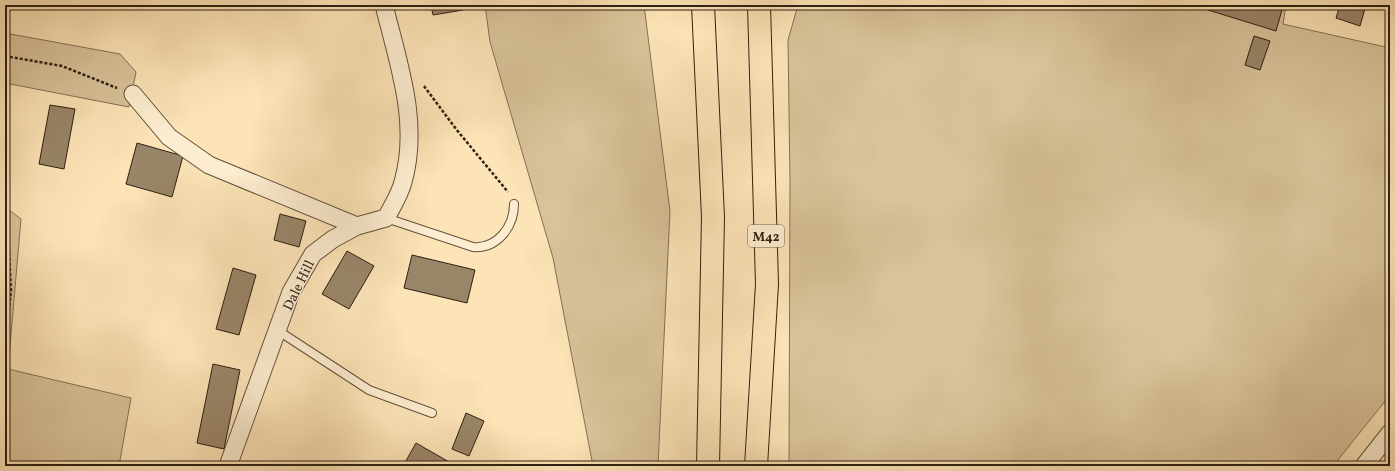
<svg xmlns="http://www.w3.org/2000/svg" width="1395" height="471" viewBox="0 0 1395 471" font-family="Vollkorn,serif">
<style>
.green{fill:#d9c39a;stroke:#847156}
.building{fill:#998568;stroke:#2e1f13}
.lines{fill:none;stroke-linecap:round;stroke-linejoin:round}
.lane-casing{stroke:#62503c;stroke-width:10}
.street-casing{stroke:#62503c;stroke-width:19}
.highway-casing{stroke:#2e1f13;stroke-width:24}
.path{stroke:#2e1f13;stroke-width:2.5;stroke-dasharray:3 2;stroke-linecap:butt}
.lane{stroke:#fdedd0;stroke-width:8}
.street{stroke:#fdedd0;stroke-width:17}
.highway{stroke:#fce4b6;stroke-width:22}
.labels{text-anchor:middle;stroke-width:3;stroke-linejoin:round;paint-order:stroke}
.shield{fill:#fdedd0;stroke:#6c5d4c;stroke-width:1}
.shield-label{font-size:13px;font-weight:bold;fill:#2e1f13}
.street-label{font-size:14px;fill:#2e1f13;stroke:#fdedd0}
</style>
<rect width="100%" height="100%" fill="#fce4b6"/>
<filter id="stains"><feTurbulence type="fractalNoise" baseFrequency=".005" numOctaves="4"/><feColorMatrix values="0 0 0 0 .2 0 0 0 0 .09 0 0 0 0 .02 0 0 0 .5 -.17"/></filter>
<radialGradient id="worn" r=".72"><stop offset=".6" stop-color="#630" stop-opacity="0"/><stop offset="1" stop-color="#630" stop-opacity=".3"/></radialGradient>
<!-- green -->
<path class="green" d="M485,5H644L670,211L658,466H593L553,258L490,42Z
M798,5H1286L1283,24L1390,48V76L1388,86L1390,87V395L1333,466H789L790,181L788,40Z
M5,33L120,54L136,72L129,107L5,83Z
M5,207L21,219L8,369L131,398L119,466H5Z"/>
<!-- building -->
<path class="building" d="M431,5H462L463,10L433,15Z
M1209,5H1263L1282,10L1276,31L1208,10Z
M1340,5H1366L1360,26L1336,18Z
M1254,36L1270,41L1260,70L1245,65Z
M50,105L75,109L64,169L39,164Z
M137,143L183,156L172,197L126,184Z
M280,214L306,221L299,247L274,240Z
M347,251L374,266L349,309L322,294Z
M412,255L475,270L467,303L404,288Z
M233,268L256,275L239,335L216,329Z
M213,364L240,370L224,449L197,443Z
M466,413L484,421L469,456L452,449Z
M416,443L451,463L449,466H403Z"/>
<g class="lines">
<defs>
<path id="lane" d="M386,218L473,247C497,249 514,227 514,204
M277,330L369,390L432,413"/>
<path id="street" d="M133,94L169,137L209,165L357,226
M228,466L291,292L313,254L333,239L357,226L386,218C392,207 400,194 403,182C420,122 398,63 384,5
M1364,466L1390,433"/>
<path id="highway" d="M703,5L713,217L708,466
M756,466L767,284L759,5"/>
</defs>
<!-- lane casing -->
<use href="#lane" class="lane-casing"/>
<!-- street casing -->
<use href="#street" class="street-casing"/>
<!-- highway casing -->
<use href="#highway" class="highway-casing"/>
<!-- path -->
<path class="path" d="M5,56L62,66L117,88
M424,86L456,129L508,192
M5,214L7,216L11,291L5,343"/>
<!-- lane -->
<use href="#lane" class="lane"/>
<!-- street -->
<use href="#street" class="street"/>
<!-- highway -->
<use href="#highway" class="highway"/>
</g>
<g class="labels">
<!-- shield labels -->
<rect class="shield" x="748" y="225" width="36" height="22" rx="3"/>
<g class="shield-label">
<text x="766" y="241">M42</text>
</g>
<!-- street labels -->
<g class="street-label">
<text transform="translate(298 285) rotate(-64)" y="5">Dale Hill</text>
</g>
</g>
<!-- margin -->
<rect width="1395" height="471" fill="none" stroke="#fce4b6" stroke-width="20"/>
<rect x="6" y="6" width="1383" height="459" fill="none" stroke="#2e1f13" stroke-width="2"/>
<rect x="10" y="10" width="1375" height="451" fill="none" stroke="#2e1f13"/>
<rect width="100%" height="100%" filter="url(#stains)"/>
<rect width="100%" height="100%" fill="url(#worn)"/>
</svg>
